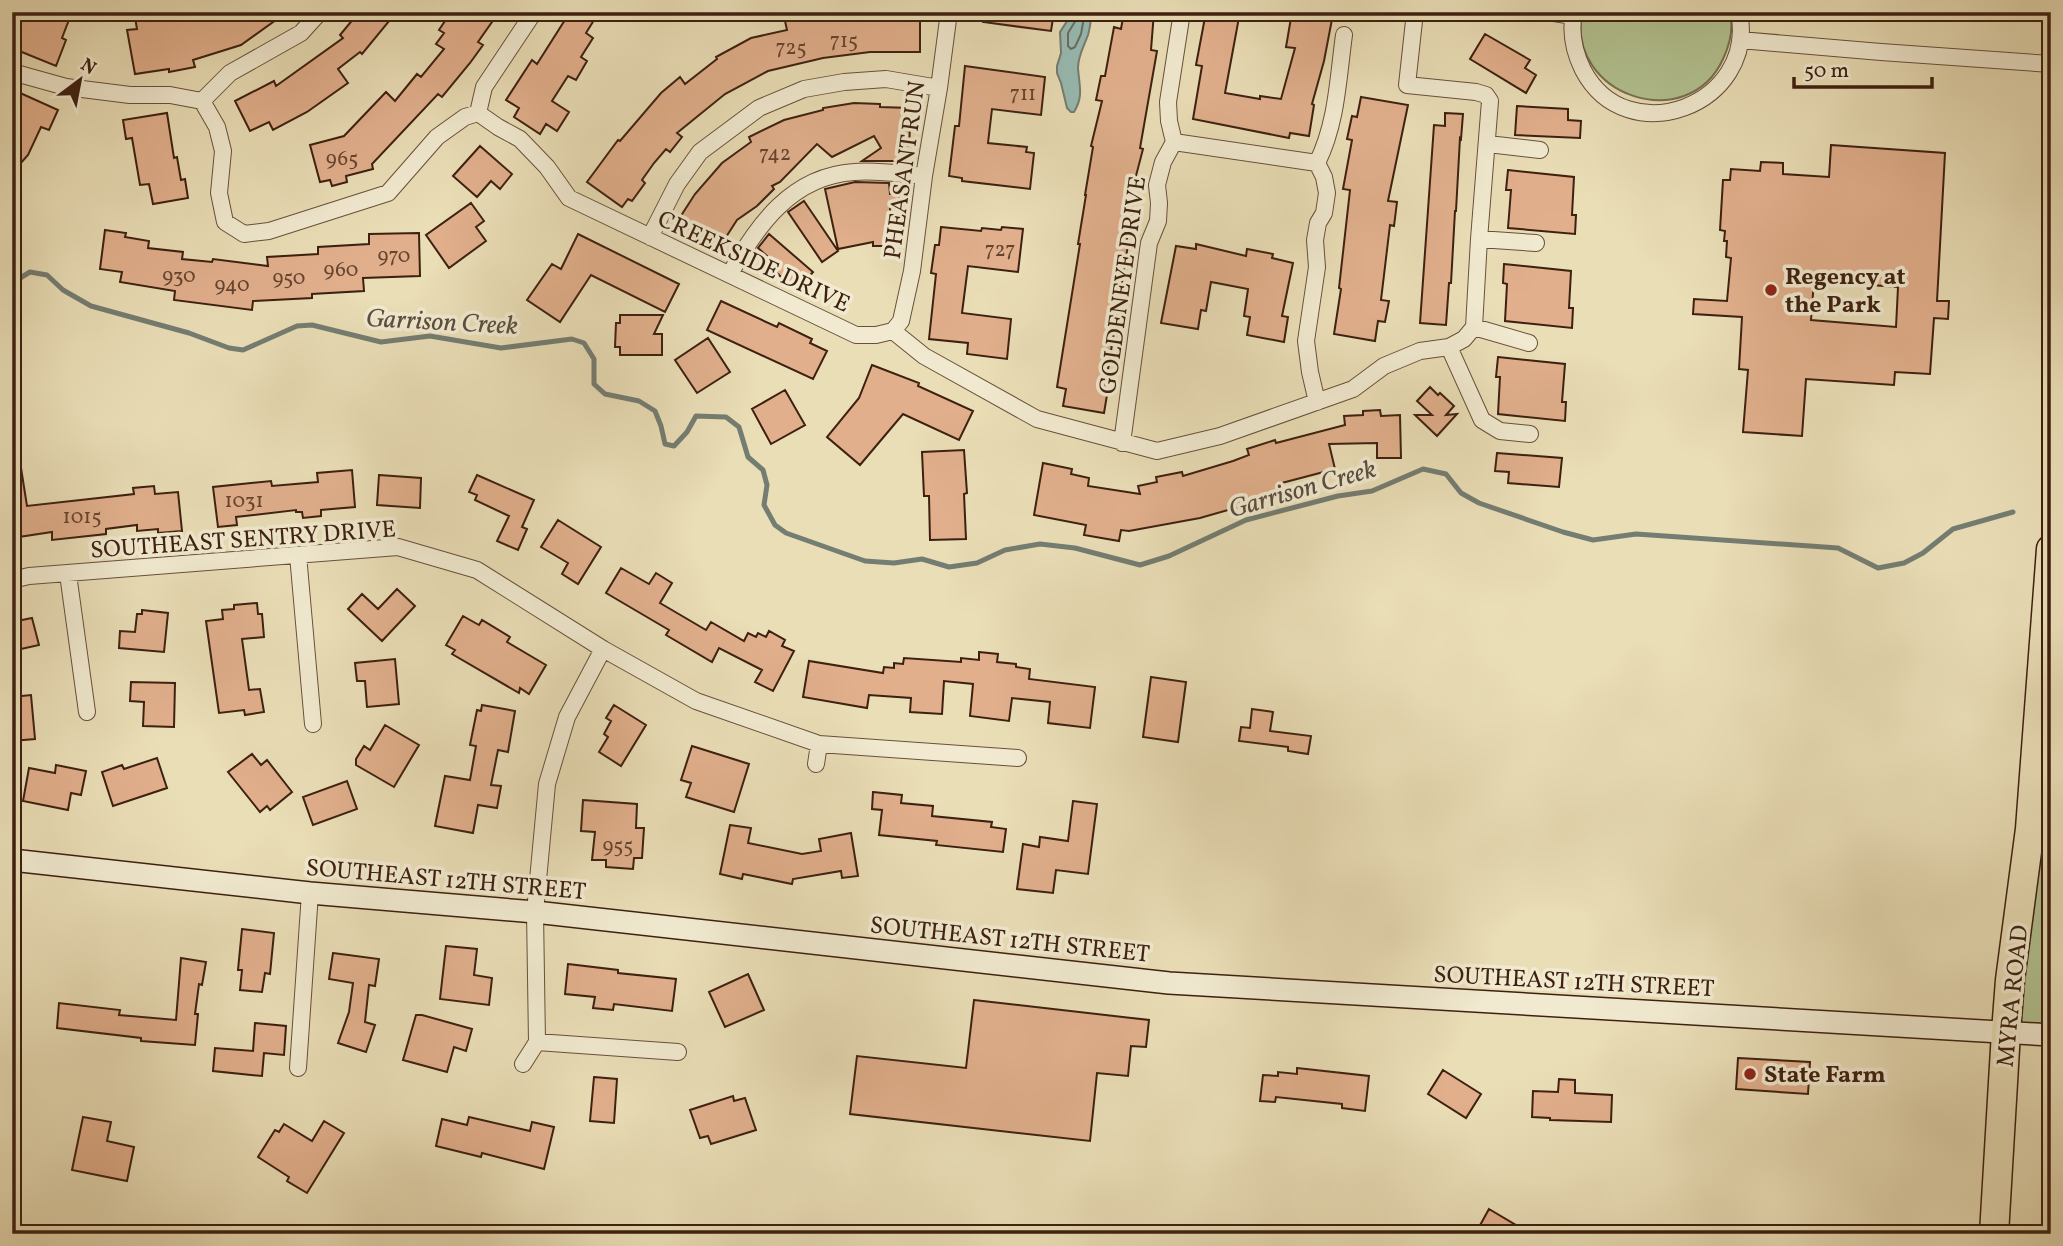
<svg xmlns="http://www.w3.org/2000/svg" width="2063" height="1246" viewBox="0 0 2063 1246" font-family="Vollkorn,serif">
<style>
.green{fill:#b3c291;stroke:#787150;stroke-width:2}
.water{fill:#98bbb4;stroke:#747d72;stroke-width:2}
.lines{fill:none;stroke-linecap:round;stroke-linejoin:round}
.shore{stroke:#6a6e62;stroke-width:2}
.stream{stroke:#747d72;stroke-width:5}
.building{fill:#e1af8c;stroke:#3d2010;stroke-width:2;fill-rule:evenodd}
.street-casing{stroke:#68503a;stroke-width:18}
.secondary-casing{stroke:#3d2010;stroke-width:24}
.highway-casing{stroke:#3d2010;stroke-width:31}
.street{stroke:#f1ead0;stroke-width:16}
.secondary{stroke:#f1ead0;stroke-width:21}
.highway{stroke:#eadeb7;stroke-width:28}
.poi-dot{fill:#8f2418;stroke:#f1ead0;stroke-width:2.5}
.labels{text-anchor:middle;stroke-width:7;stroke-linejoin:round;paint-order:stroke}
.number-label{font-size:21px;fill:#66442f}
.street-label{font-size:24px;fill:#3d2010;stroke:#f1ead0}
.poi-label{font-size:24px;font-weight:bold;fill:#3d2010;stroke:#f1ead0;text-anchor:start}
.water-label{font-size:26px;font-style:italic;fill:#584e41;stroke:#f1ead0}
</style>
<rect width="100%" height="100%" fill="#eadeb7"/>
<filter id="stains"><feTurbulence type="fractalNoise" baseFrequency=".00286" numOctaves="4"/><feColorMatrix values="0 0 0 0 .2 0 0 0 0 .09 0 0 0 0 .02 0 0 0 .5 -.17"/></filter>
<radialGradient id="worn" r=".72"><stop offset=".6" stop-color="#630" stop-opacity="0"/><stop offset="1" stop-color="#630" stop-opacity=".3"/></radialGradient>
<!-- green -->
<path class="green" d="M1582,12H1730C1734,29 1730,44 1723,59C1688,136 1566,96 1582,12Z
M2051,497V1035L2006,1032Z"/>
<!-- water -->
<path class="water" d="M1073,12H1092C1091,20 1090,28 1088,35C1084,46 1078,56 1078,68C1079,85 1084,96 1074,112H1071L1067,108L1061,83L1057,73V66L1061,53L1060,32Z"/>
<g class="lines">
<!-- shore -->
<path class="shore" d="M1078,12L1079,15L1068,33V46L1071,49L1075,47L1081,34L1085,12"/>
<!-- stream -->
<path class="stream" d="M12,283L30,272L47,275L63,290L91,306L189,333L229,348L243,350L297,326L312,325L381,342L430,336L501,348L572,339L584,343L594,359V384L605,394L639,401L655,411L661,426L665,444L674,446L687,432L696,416L726,417L739,427L748,457L763,470L767,485L764,505L775,525L786,533L865,561L894,563L922,559L949,567L977,563L1005,550L1040,544L1075,548L1140,565L1169,556L1246,520L1338,496L1372,491L1423,469L1446,474L1461,493L1479,503L1563,532L1593,540L1636,534L1838,548L1878,568L1904,563L1923,553L1953,529L2013,512"/>
</g>
<!-- building -->
<path class="building" d="M16,12H72L62,38L66,40L56,66L12,48V19Z
M184,12H287L241,45L193,60L195,67L169,72V69L135,74L127,30L137,29L135,17L154,14V18Z
M359,12H380L390,20L362,54L360,52L338,69L348,83L307,112L273,130L269,122L250,131L235,101L274,81L276,86L343,38L340,35Z
M451,12H499L478,42L483,45L470,63L442,97L438,94L372,164L373,169L346,176L347,182L332,186L330,180L320,182L310,145L344,136L386,92L395,101L417,74L421,77L444,49L436,44L444,33L439,30Z
M570,12H599L586,33L593,38L581,57L587,61L576,80L568,76L552,101L569,112L557,131L546,124L540,134L514,117L519,108L506,100L532,60L537,64Z
M872,12H920V52H870L823,58L768,71L725,94L677,133L682,137L670,152L666,149L654,163L642,180L645,183L632,201L628,199L622,207L587,182L618,140L620,141L661,93L680,77L685,84L717,59L716,57L751,38L787,30L785,21L807,16V17L841,14L842,21L872,17Z
M984,12H1054L1051,31L983,22Z
M1124,12H1154L1151,50L1157,51L1140,148L1143,149L1131,195L1134,196L1126,244L1128,245L1105,388L1108,389L1104,413L1063,406L1066,389L1057,387L1080,244H1078L1086,195H1085L1093,147L1091,146L1102,101L1096,100L1101,76H1105L1114,27L1121,29Z
M1206,12H1240L1225,93L1260,99V96L1281,99L1295,48L1286,47L1292,12H1321L1333,14L1324,61L1312,104L1314,105L1309,136L1290,133L1289,138L1193,119L1202,66L1196,65Z
M1485,34L1530,60L1525,68L1536,75L1526,93L1470,59Z
M965,66L1045,77L1041,115L992,109L988,143L1027,147L1026,152L1034,153L1030,189L962,181V178L949,176L955,126H959Z
M18,92L58,110L49,130L41,127L28,155L12,173V107Z
M1361,97L1408,105L1388,201L1397,202L1394,226L1390,225L1381,300L1389,301L1385,322L1378,321L1375,341L1334,334L1341,289L1339,288L1350,190L1343,189L1352,140L1347,139L1352,116L1357,117Z
M854,103L880,104V107L911,108L909,146L899,145V161H862L881,148L874,136L832,157L817,144L780,182L772,186L774,189L757,206L737,220L719,248L677,222L695,194L722,163L751,142L749,137L784,120L823,110V108Z
M1517,106L1568,109V120L1581,121L1580,138L1515,135Z
M167,113L174,158L177,157L181,180L185,179L188,198L153,204L149,184L140,185L132,138L126,139L123,120Z
M1445,113L1463,114L1461,139L1460,138L1456,211H1455L1451,283H1449L1446,325L1420,323L1434,125L1445,126Z
M1831,145L1945,153L1937,301H1949L1948,319L1934,318L1930,374L1895,372L1894,385L1806,379L1802,436L1743,432L1748,370L1739,369L1742,317L1693,314L1694,299L1727,301L1731,258L1726,257L1727,241H1724L1725,231L1720,230L1723,180H1730L1731,169L1760,171L1761,162L1783,163V174L1829,177ZM1814,281L1898,287L1896,327L1811,320Z
M480,146L512,174L500,189L491,181L477,197L453,176Z
M1508,170L1574,177L1572,215H1576L1575,234L1508,228L1511,190H1506Z
M855,182L889,183L890,194L899,193V208H890L892,246H873V242L838,249L825,189Z
M804,201L838,251L822,262L788,212Z
M471,203L484,221L476,227L486,241L449,268L426,235Z
M941,227L981,231L982,228L1001,230L1002,227L1023,229L1018,272L968,266L962,313L1011,319L1007,359L967,354L968,343L929,339L936,274L931,273L935,245H939Z
M105,230L126,233L125,237L149,241L148,248L183,252L182,259L212,262L213,259L268,266L267,257L318,254V247L369,244V234L419,233L420,276L363,278L364,291L312,294V298L253,301L252,310L174,300L175,291L120,282L122,272L100,269Z
M578,234L679,284L665,312L591,275L560,322L527,300L552,264L561,269Z
M769,234L813,272L801,286L796,281L792,286L772,269L776,264L758,248Z
M1196,244L1246,256L1247,249L1273,254L1272,258L1293,263L1282,316L1288,317L1284,342L1247,335L1250,317L1244,316L1248,289L1211,282L1206,311L1201,310L1198,329L1161,323L1176,246L1196,249Z
M1504,264L1571,271L1569,308H1573L1572,328L1505,321L1507,284L1503,283Z
M721,301L777,327L779,323L812,339L810,343L827,351L813,379L707,330Z
M620,315H663L654,334H662V355H620V347H615L616,323H620Z
M708,338L730,372L697,393L675,360Z
M1498,357L1565,364L1562,402H1566L1565,421L1498,414L1500,377H1496Z
M872,365L919,383L918,386L973,411L959,440L903,414L860,465L827,437L859,398Z
M1430,387L1438,395L1440,393L1454,406L1446,415L1457,414L1437,436L1415,415H1432L1417,401Z
M785,390L805,425L771,444L752,409Z
M1380,410L1381,416L1400,415L1401,458H1377V443L1329,444L1335,469L1278,484L1280,490L1241,503L1242,506L1200,518L1129,531L1121,530L1119,541L1084,535L1086,525L1034,515L1043,463L1072,469L1071,474L1089,478L1088,486L1140,494L1138,486L1157,482L1156,477L1182,472L1183,476L1233,461L1249,455L1247,449L1275,440L1276,443L1345,425L1344,416L1363,415V411Z
M964,450L967,493L964,494L966,539L930,540L929,496H924L922,452Z
M1497,453L1562,458L1559,487L1508,483L1509,472L1495,471Z
M21,468L27,506L134,494L133,488L154,486L155,494L178,492L182,531L158,533V529L137,531V525L106,529V534L52,540V532L12,538V469Z
M352,470L355,507L321,510V516L303,518L302,512H296V510L236,517L237,525L218,527L213,487L271,481L272,486L318,482L317,473Z
M379,475L421,478L420,508L377,505Z
M477,475L534,500L522,527L527,529L518,550L497,541L509,516L475,500L477,495L469,492Z
M558,520L601,547L578,584L562,574L568,563L541,547Z
M621,568L649,584L656,573L672,583L660,603L706,630L711,622L744,641L748,633L756,637L758,633L766,637L769,631L785,640L782,646L794,651L773,691L755,682L762,670L719,648L712,662L666,635L669,630L606,593Z
M397,589L415,606L382,641L348,609L362,594L378,609Z
M257,603L258,614H262L264,637L242,639L249,690L260,689L264,712L245,715L244,710L219,713L206,621L223,619L222,610L234,609V605Z
M142,610L168,613L164,652L119,648L120,631L135,632L137,614H142Z
M463,616L479,625L482,620L510,637L507,642L546,665L529,694L520,688L519,693L452,654L455,650L446,645Z
M32,618L39,645L12,651V622Z
M979,652L998,654L997,662L1016,664V667L1030,669L1029,679L1095,687L1090,728L1048,723L1050,702L1012,698L1009,721L970,716L973,684L944,681L942,714L910,712L911,698L869,695L867,708L803,697L809,661L883,673L884,667L894,668V663L903,664L904,658L961,662V658L979,660Z
M395,659L399,704L367,707L365,681H357L355,663Z
M1151,677L1186,682L1178,742L1143,737Z
M131,682L175,683L174,727L143,726L144,702L130,701Z
M31,695L35,739L12,741V697Z
M482,705L515,711L508,752L498,750L491,785L501,786L497,808L478,805L473,833L435,826L445,776L470,780L476,746L470,745L477,710L481,711Z
M614,705L646,725L621,766L599,752L608,737L604,734L611,721L606,718Z
M1252,709L1273,712L1270,731L1311,736L1308,754L1288,751V747L1239,741L1241,727L1250,728Z
M385,725L419,745L394,787L356,765V759L364,746L370,750Z
M692,746L749,764L734,812L686,797L691,783L681,780Z
M252,754L261,765L267,760L292,792L270,810L267,806L260,812L228,772Z
M157,758L167,788L113,806L102,772L122,765L124,769Z
M56,765L86,771L81,795L71,793L68,810L23,801L29,768L55,773Z
M347,781L357,809L313,825L303,797Z
M873,792L902,795L901,803L933,806L932,816L992,822L991,827L1006,829L1003,852L936,845L937,841L879,835L882,810L872,809Z
M583,800L637,804L636,828H644L642,858H634L633,869L606,867V860H592L595,832L581,831Z
M1073,801L1097,804L1088,874L1056,870L1053,893L1017,889L1023,844L1039,847L1040,837L1068,841Z
M730,825L751,828L748,843L802,854L821,851L819,839L851,833L858,876L842,878L841,871L793,879L792,884L743,874L742,879L720,874Z
M242,929L274,933L270,974L265,973L262,992L240,990L242,970H238Z
M446,946L477,949L474,975L492,978L489,1005L440,999Z
M333,953L379,959L375,986L369,985L365,1022L375,1025L366,1052L338,1043L349,1012L353,983L329,979Z
M181,958L206,962L202,985L199,984L195,1014H198L195,1045L141,1041V1038L57,1028L59,1003L120,1010L119,1015L176,1020Z
M568,964L618,970V973L676,979L672,1011L614,1004L613,1010L593,1008L595,997L565,994Z
M748,974L764,1010L725,1027L709,992Z
M974,1000L1149,1020L1146,1047L1131,1046L1128,1076L1097,1073L1090,1141L850,1114L857,1056L966,1068Z
M416,1015H422L472,1029L466,1051L454,1047L447,1072L403,1060Z
M255,1023L286,1026L284,1055L264,1053L262,1076L213,1071L215,1048L253,1051Z
M1738,1058L1810,1062L1808,1094L1736,1089Z
M1297,1068L1369,1076L1365,1111L1342,1108V1104L1276,1097L1275,1102L1260,1101L1263,1075L1278,1076V1072L1297,1074Z
M1443,1070L1481,1094L1466,1118L1428,1094Z
M594,1077L617,1079L614,1123L590,1121Z
M1559,1079L1575,1080V1093L1612,1095L1611,1122L1550,1120V1118L1532,1117L1533,1091L1558,1092Z
M733,1096L734,1101L745,1098L756,1130L711,1144L708,1136L700,1138L690,1110Z
M83,1117L111,1122L107,1141L134,1147L127,1181L72,1170Z
M469,1117L530,1131L532,1122L554,1127L544,1169L482,1153L481,1157L436,1146L442,1119L467,1125Z
M324,1121L344,1133L307,1193L287,1181L289,1177L258,1157L275,1130L279,1132L284,1124L312,1141Z
M1489,1209L1531,1234H1486L1478,1229Z"/>
<g class="lines">
<defs>
<path id="street" d="M1548,12L1573,16
M1574,12C1570,32 1574,52 1583,70C1627,154 1758,105 1739,12
M1740,40L1881,52L2051,64
M12,72L66,87L130,95H170L202,101L217,127L223,151L219,193L225,222L244,234L269,231L388,193L437,137L465,117L478,113L498,127L520,139L547,167L569,198L856,335H876L893,331L924,356L1037,419L1157,451L1220,436L1353,389L1384,366L1420,351L1449,347L1464,339L1474,327L1479,239L1490,101L1486,95L1476,92L1407,85L1415,12
M202,101L230,73L301,33L320,12
M478,113L484,87L534,12
M1174,142L1317,163
M1488,144L1540,150
M650,237L677,184L700,152L759,108L804,89L844,82L886,79L939,88
M1479,239L1536,243
M730,274C757,225 792,176 854,172C877,170 901,174 924,176
M1474,327L1529,343
M893,331L901,321L912,271L924,176L939,88L949,12
M1449,347L1482,420L1500,431L1530,434
M1317,402L1310,372L1306,341L1317,267L1315,240L1318,223L1324,213L1327,193L1324,177L1317,163C1337,123 1338,78 1344,35
M1122,443L1149,243L1158,221L1159,203L1157,185L1163,162L1174,142L1169,121L1168,102L1182,12
M298,555L313,724
M68,574L87,712
M12,580L29,576L398,547L477,570L603,649L696,701L819,744L1018,758
M603,649L567,717L547,784L535,912L537,1042L678,1052
M816,764L819,744
M523,1064L537,1042
M298,1068L310,893"/>
<path id="secondary" d="M12,860L310,893L535,912L1169,983L2051,1035"/>
<path id="highway" d="M1994,1234L2006,1032L2010,980L2030,829L2051,549"/>
</defs>
<!-- street casing -->
<use href="#street" class="street-casing"/>
<!-- secondary casing -->
<use href="#secondary" class="secondary-casing"/>
<!-- highway casing -->
<use href="#highway" class="highway-casing"/>
<!-- street -->
<use href="#street" class="street"/>
<!-- secondary -->
<use href="#secondary" class="secondary"/>
<!-- highway -->
<use href="#highway" class="highway"/>
</g>
<!-- markers -->
<g class="poi-dot">
<circle cx="1771" cy="290" r="7"/>
<circle cx="1750" cy="1074" r="7"/>
</g>
<g class="labels">
<!-- number labels -->
<g class="number-label">
<text x="844" y="47">715</text>
<text x="791" y="54">725</text>
<text x="1023" y="100">711</text>
<text x="775" y="160">742</text>
<text x="342" y="165">965</text>
<text x="1000" y="256">727</text>
<text x="394" y="262">970</text>
<text x="341" y="276">960</text>
<text x="179" y="282">930</text>
<text x="289" y="284">950</text>
<text x="232" y="291">940</text>
<text x="244" y="507">1031</text>
<text x="82" y="523">1015</text>
<text x="618" y="852">955</text>
</g>
<!-- street labels -->
<g class="street-label">
<text transform="translate(904 170) rotate(-82)" y="8">PHEASANT RUN</text>
<text transform="translate(754 261) rotate(25)" y="8">CREEKSIDE DRIVE</text>
<text transform="translate(1122 285) rotate(-82)" y="8">GOLDENEYE DRIVE</text>
<text transform="translate(243 539) rotate(-4)" y="8">SOUTHEAST SENTRY DRIVE</text>
<text transform="translate(446 879) rotate(5)" y="8">SOUTHEAST 12TH STREET</text>
<text transform="translate(1010 939) rotate(6)" y="8">SOUTHEAST 12TH STREET</text>
<text transform="translate(1574 981) rotate(3)" y="8">SOUTHEAST 12TH STREET</text>
<text transform="translate(2012 996) rotate(-84)" y="8">MYRA ROAD</text>
</g>
<!-- poi labels -->
<g class="poi-label">
<text x="1785" y="284">Regency at<tspan x="1785" dy="28">the Park</tspan></text>
<text x="1764" y="1082">State Farm</text>
</g>
<!-- water labels -->
<g class="water-label">
<text transform="translate(442 321) rotate(3)" y="9">Garrison Creek</text>
<text transform="translate(1302 488) rotate(-16)" y="9">Garrison Creek</text>
</g>
</g>
<!-- margin -->
<rect width="2063" height="1246" fill="none" stroke="#eadeb7" stroke-width="42"/>
<rect x="14" y="14" width="2035" height="1218" fill="none" stroke="#3d2010" stroke-width="3.5"/>
<rect x="21" y="21" width="2021" height="1204" fill="none" stroke="#3d2010" stroke-width="2"/>
<!-- north arrow -->
<g transform="translate(80 80) rotate(32)" stroke="#f1ead0" stroke-width="5" paint-order="stroke">
<path d="M0-5L12 26L0 18L-12 26Z" fill="#3d2010"/>
<text y="-10" font-size="19" font-weight="bold" text-anchor="middle" fill="#3d2010">N</text>
</g>
<!-- scale -->
<path d="M1794 77v10h138v-10" fill="none" stroke="#3d2010" stroke-width="3.5"/>
<text x="1804" y="77" font-size="21" fill="#3d2010" stroke="#f1ead0" stroke-width="5" paint-order="stroke">50 m</text>
<rect width="100%" height="100%" filter="url(#stains)"/>
<rect width="100%" height="100%" fill="url(#worn)"/>
</svg>
